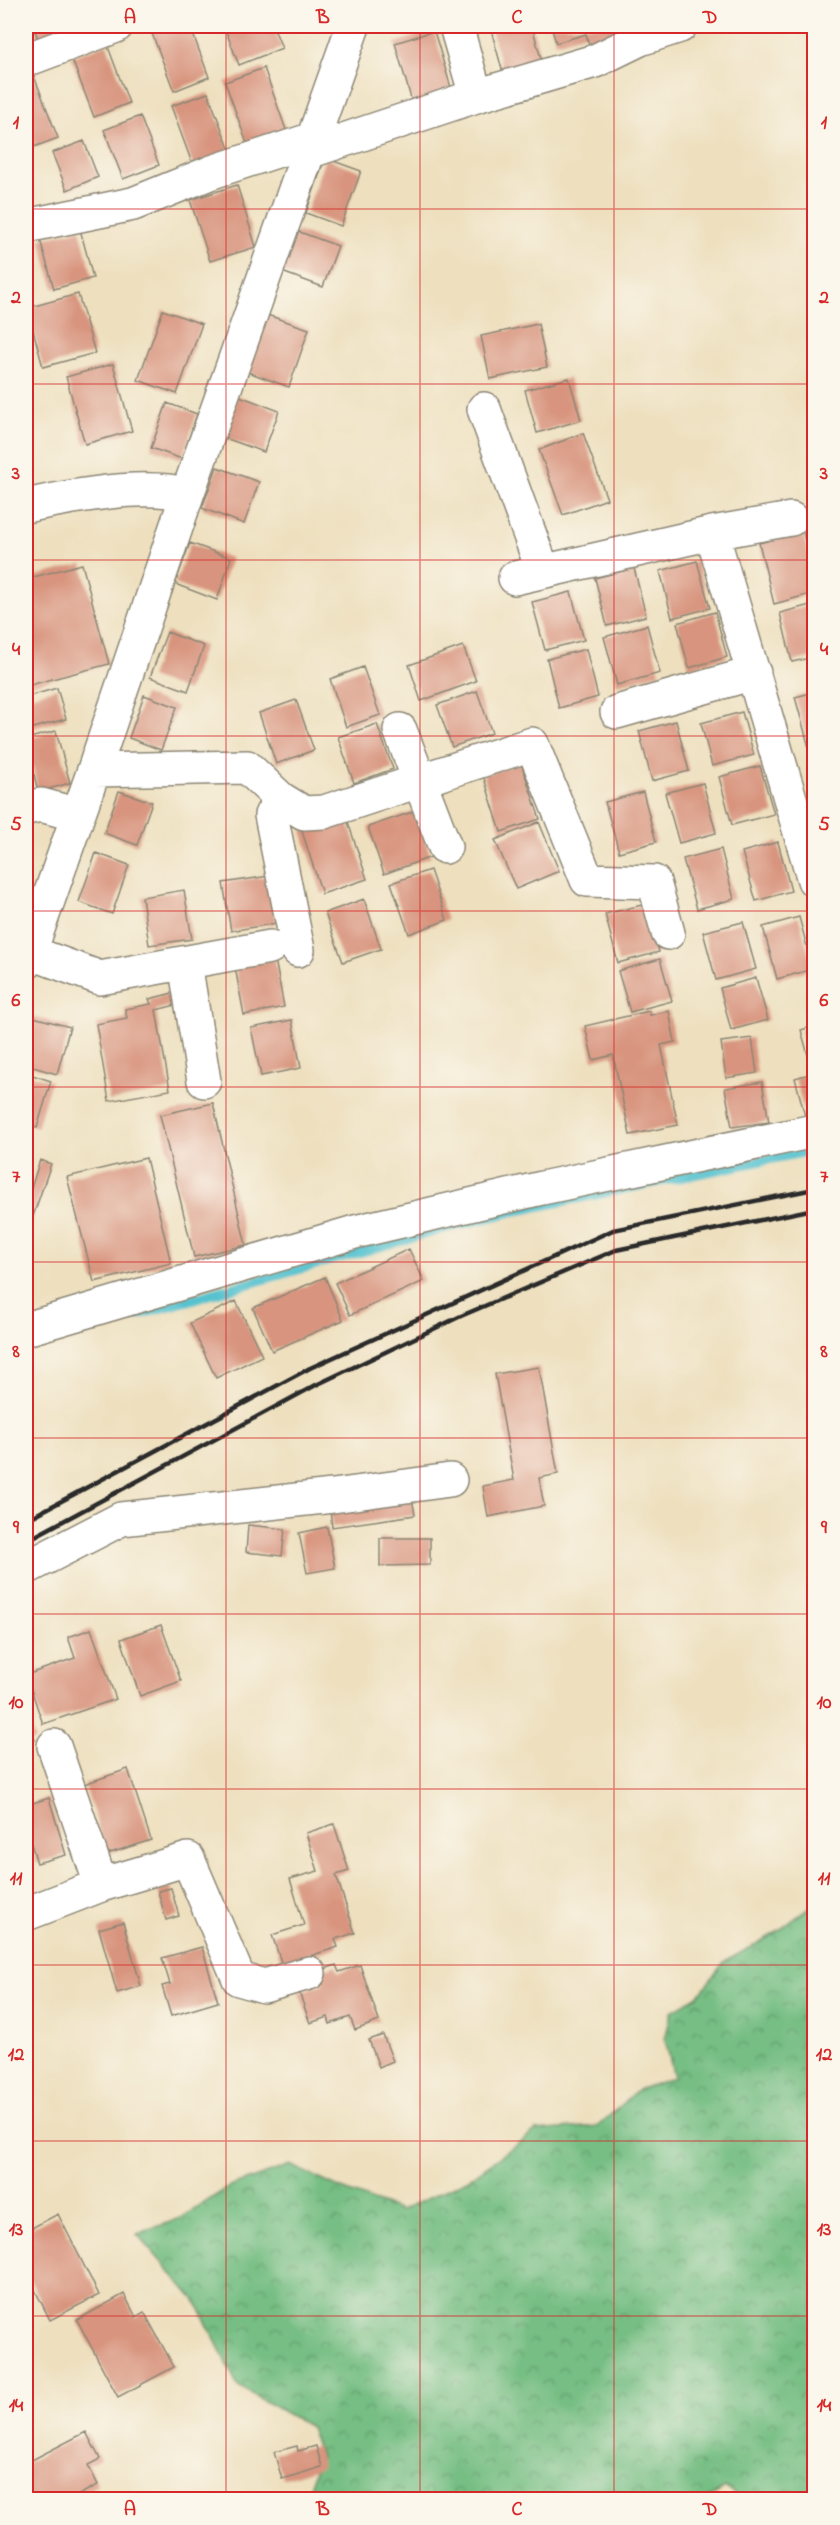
<svg xmlns="http://www.w3.org/2000/svg" width="840" height="2525" viewBox="0 0 840 2525" font-family="'Indie Flower',sans-serif">
<style>
.forest{fill:url(#forest-crowns);stroke:#507457;stroke-width:1.5}
.lines{fill:none;stroke-linecap:round;stroke-linejoin:round}
.stream{stroke:#56c2cf;stroke-width:10}
.building{fill:#d8947e}
.street-casing{stroke:#8c8675;stroke-width:36}
.street{stroke:#fff;stroke-width:33}
.rail{stroke:#2b2b2b;stroke-width:4.5}
.grid{fill:none;stroke:#d62828;stroke-width:1.5;stroke-opacity:0.55}
.neatline{fill:none;stroke:#d62828;stroke-width:2}
.grid-label{font-size:20px;text-anchor:middle;font-weight:bold;fill:#d62828}
</style>
<defs>
<pattern id="forest-crowns" width="20" height="18" patternUnits="userSpaceOnUse" patternTransform="scale(1.5)"><rect width="20" height="18" fill="#76be83"/><path d="M2 6a3 3 0 1 1 6 0M12 15a3 3 0 1 1 6 0" fill="none" stroke="#619b6b"/></pattern>
</defs>
<rect width="100%" height="100%" fill="#fbf7ec"/>
<filter id="ink" filterUnits="userSpaceOnUse"><feTurbulence type="fractalNoise" baseFrequency=".0167" numOctaves="2"/><feDisplacementMap in="SourceGraphic" scale="12" xChannelSelector="R" yChannelSelector="G"/><feConvolveMatrix kernelMatrix="1 2 1 2 8 2 1 2 1" color-interpolation-filters="sRGB"/></filter>
<filter id="wash" filterUnits="userSpaceOnUse"><feTurbulence type="fractalNoise" baseFrequency=".008" numOctaves="4" result="noise"/><feDisplacementMap in="SourceGraphic" scale="24" xChannelSelector="R" yChannelSelector="G"/><feGaussianBlur stdDeviation="1.35" result="paint"/><feColorMatrix in="noise" values="0 0 0 0 0 0 0 0 0 0 0 0 0 0 0 0 0 1.4 0 .05"/><feComposite in="paint" operator="in"/></filter>
<g filter="url(#wash)">
<rect width="100%" height="100%" fill="#eee0bf"/>
<!-- forest -->
<path class="forest" d="M814,1904V2499H742L725,2488L705,2500L323,2499L308,2490L320,2456L310,2427L238,2386L195,2300L137,2234L181,2218L229,2187L290,2165L339,2188L400,2211L467,2180L536,2131L598,2126L638,2090L674,2077L665,2039L672,2011L698,1996L724,1962L774,1934Z"/>
<g class="lines">
<!-- stream -->
<path class="stream" d="M26,1346L431,1232L514,1211L814,1150"/>
</g>
<g id="blocks">
<!-- building -->
<path class="building" d="M33,26H79L39,41Z
M165,26H190L209,77L174,91L151,31Z
M224,26H273L282,48L239,65Z
M490,26H532L542,62L503,73Z
M551,26H613L617,37L589,45L586,34L556,43Z
M434,31L452,91L412,102L395,43Z
M107,44L129,103L94,117L71,57Z
M264,68L289,138L250,152L225,82Z
M34,76L58,138L26,150V79Z
M208,93L230,151L193,166L171,106Z
M140,116L159,165L123,179L104,130Z
M84,141L98,177L67,190L52,153Z
M325,158L361,171L341,226L306,213Z
M237,185L256,247L210,261L190,200Z
M80,229L93,278L54,289L40,239Z
M297,231L338,246L323,287L282,272Z
M78,294L95,353L43,367L27,308Z
M163,310L202,324L177,394L138,380Z
M267,315L309,329L289,387L248,372Z
M538,324L547,367L490,379L481,336Z
M113,364L132,431L85,444L66,377Z
M569,378L581,420L537,433L525,390Z
M237,395L279,411L264,452L222,437Z
M167,403L197,414L182,459L151,448Z
M583,433L607,499L563,515L539,450Z
M217,467L259,482L244,524L202,508Z
M803,532L814,576V593L774,604L759,543Z
M190,543L231,558L217,600L175,584Z
M697,561L710,608L672,618L660,571Z
M82,564L109,664L26,686V579Z
M634,568L646,616L607,626L595,578Z
M571,592L584,640L545,650L532,602Z
M814,604V657L792,662L780,613Z
M715,612L727,657L689,668L677,623Z
M647,625L660,673L617,685L604,637Z
M167,632L204,646L188,691L150,677Z
M463,646L476,681L421,701L409,665Z
M586,649L598,697L559,708L547,659Z
M363,667L380,715L346,727L330,679Z
M57,688L66,719L26,730V697Z
M477,691L492,733L452,747L437,705Z
M814,692V750L810,751L795,697Z
M144,695L177,707L161,750L129,738Z
M296,700L314,750L276,764L259,713Z
M742,712L754,755L712,766L701,723Z
M676,721L689,771L652,781L639,731Z
M377,724L393,769L354,783L338,737Z
M56,731L70,783L38,792L26,739Z
M521,763L540,819L501,832L483,775Z
M760,766L774,814L732,825L719,777Z
M703,783L716,833L679,843L665,793Z
M119,791L152,802L137,845L104,833Z
M643,792L656,842L619,852L605,802Z
M415,811L431,857L384,874L368,827Z
M346,816L367,879L322,894L302,831Z
M539,822L559,871L516,889L495,840Z
M778,842L791,891L756,901L742,852Z
M721,849L734,899L697,909L683,859Z
M96,853L129,865L112,914L79,902Z
M430,870L447,920L409,934L391,883Z
M269,876L277,923L231,931L223,883Z
M184,890L192,939L149,945L142,897Z
M364,899L381,949L343,962L325,913Z
M646,904L659,952L618,963L605,914Z
M799,917L813,969L777,979L763,927Z
M743,922L756,969L716,980L703,932Z
M275,959L284,1007L244,1015L235,967Z
M660,959L672,1001L630,1012L618,971Z
M756,978L768,1020L731,1030L720,988Z
M173,993L176,1005L156,1010L170,1090L109,1101L96,1024L127,1018L125,1009L151,1004L149,999Z
M649,1011L650,1015L669,1011L675,1042L661,1045L678,1125L630,1135L613,1055L593,1060L585,1026Z
M30,1016L70,1027L57,1074L26,1065V1033Z
M292,1020L301,1068L261,1076L251,1028Z
M814,1026V1114L805,1116L795,1078L813,1073L801,1030Z
M752,1038L757,1073L726,1078L721,1042Z
M26,1073L51,1081L37,1128L26,1124Z
M762,1082L769,1122L732,1127L725,1088Z
M213,1103L246,1245L194,1257L160,1115Z
M146,1158L171,1263L94,1282L67,1177Z
M40,1160L51,1164L31,1222L26,1220V1204Z
M409,1249L424,1281L350,1315L335,1283Z
M325,1277L343,1320L272,1351L253,1308Z
M236,1301L262,1356L216,1378L190,1323Z
M539,1367L558,1474L539,1478L544,1506L488,1517L483,1486L514,1480L495,1374Z
M412,1498L415,1515L332,1527L330,1510Z
M248,1525L285,1529L282,1556L246,1552Z
M327,1527L335,1568L307,1573L299,1533Z
M380,1538H430V1565L380,1566Z
M161,1625L181,1681L140,1696L121,1639Z
M91,1629L116,1699L43,1724L26,1675L75,1658L68,1637Z
M26,1713L35,1740L26,1743Z
M128,1769L151,1840L107,1854L84,1784Z
M49,1798L66,1855L37,1863L26,1827V1805Z
M334,1824L349,1871L336,1875L355,1933L335,1939L338,1947L282,1965L272,1935L304,1925L290,1879L318,1871L306,1833Z
M171,1888L179,1916L166,1920L158,1891Z
M123,1922L141,1986L117,1993L99,1929Z
M202,1947L218,2002L171,2016L162,1986L170,1984L162,1958Z
M336,1965L339,1972L360,1965L379,2021L355,2030L350,2017L330,2024L328,2017L310,2023L299,1992L323,1984L319,1971Z
M383,2035L393,2061L379,2067L369,2040Z
M58,2214L99,2295L50,2320L26,2272V2231Z
M124,2294L136,2317L144,2312L174,2367L118,2397L77,2320Z
M86,2432L100,2459L88,2465L98,2485L69,2500H26V2463Z
M297,2446L298,2451L316,2446L322,2467L282,2479L274,2452Z"/>
</g>
</g>
<g filter="url(#ink)">
<use href="#blocks" fill-opacity="0" stroke="#8c8675" stroke-width="1.5"/>
<g class="lines">
<defs>
<path id="street" d="M456,26L476,96
M26,60L116,26
M308,152L476,96L595,61L640,39L680,26
M26,226L133,204L212,172L313,139
M484,409L543,571
M26,506C67,497 147,482 187,495
M712,533L814,880
M515,578L712,533L791,519
M617,712L754,673
M400,730L445,847
M94,770L247,767L281,799L304,813L324,812L532,744L587,880L654,882L668,933
M281,799L271,815L298,950
M26,808L41,805L78,815
M29,952L100,978L270,947
M26,963L94,770L187,495L353,26
M185,963L204,1081
M26,1329L355,1232L542,1188L814,1131
M26,1568L121,1519L333,1496L450,1480
M54,1746L101,1885
M26,1914L101,1885L188,1859L239,1979L264,1986L309,1973"/>
</defs>
<!-- street casing -->
<use href="#street" class="street-casing"/>
<!-- street -->
<use href="#street" class="street"/>
<!-- rail -->
<path class="rail" d="M26,1520L310,1368L613,1230L814,1189
M26,1541L316,1385L461,1316L616,1250L814,1209"/>
</g>
</g>
<!-- grid -->
<path class="grid" d="M226,26V2500M420,26V2500M614,26V2500M26,209H814M26,384H814M26,560H814M26,736H814M26,911H814M26,1087H814M26,1262H814M26,1438H814M26,1614H814M26,1789H814M26,1965H814M26,2141H814M26,2316H814"/>
<!-- margin -->
<rect width="840" height="2525" fill="none" stroke="#fbf7ec" stroke-width="66"/>
<rect x="33" y="33" width="774" height="2459" class="neatline"/>
<g class="grid-label">
<text x="130" y="23">A</text>
<text x="323" y="23">B</text>
<text x="517" y="23">C</text>
<text x="710" y="23">D</text>
<text x="16" y="128">1</text>
<text x="824" y="128">1</text>
<text x="16" y="303">2</text>
<text x="824" y="303">2</text>
<text x="16" y="479">3</text>
<text x="824" y="479">3</text>
<text x="16" y="655">4</text>
<text x="824" y="655">4</text>
<text x="16" y="830">5</text>
<text x="824" y="830">5</text>
<text x="16" y="1006">6</text>
<text x="824" y="1006">6</text>
<text x="16" y="1182">7</text>
<text x="824" y="1182">7</text>
<text x="16" y="1357">8</text>
<text x="824" y="1357">8</text>
<text x="16" y="1533">9</text>
<text x="824" y="1533">9</text>
<text x="16" y="1708">10</text>
<text x="824" y="1708">10</text>
<text x="16" y="1884">11</text>
<text x="824" y="1884">11</text>
<text x="16" y="2060">12</text>
<text x="824" y="2060">12</text>
<text x="16" y="2235">13</text>
<text x="824" y="2235">13</text>
<text x="16" y="2411">14</text>
<text x="824" y="2411">14</text>
<text x="130" y="2515">A</text>
<text x="323" y="2515">B</text>
<text x="517" y="2515">C</text>
<text x="710" y="2515">D</text>
</g>
</svg>
